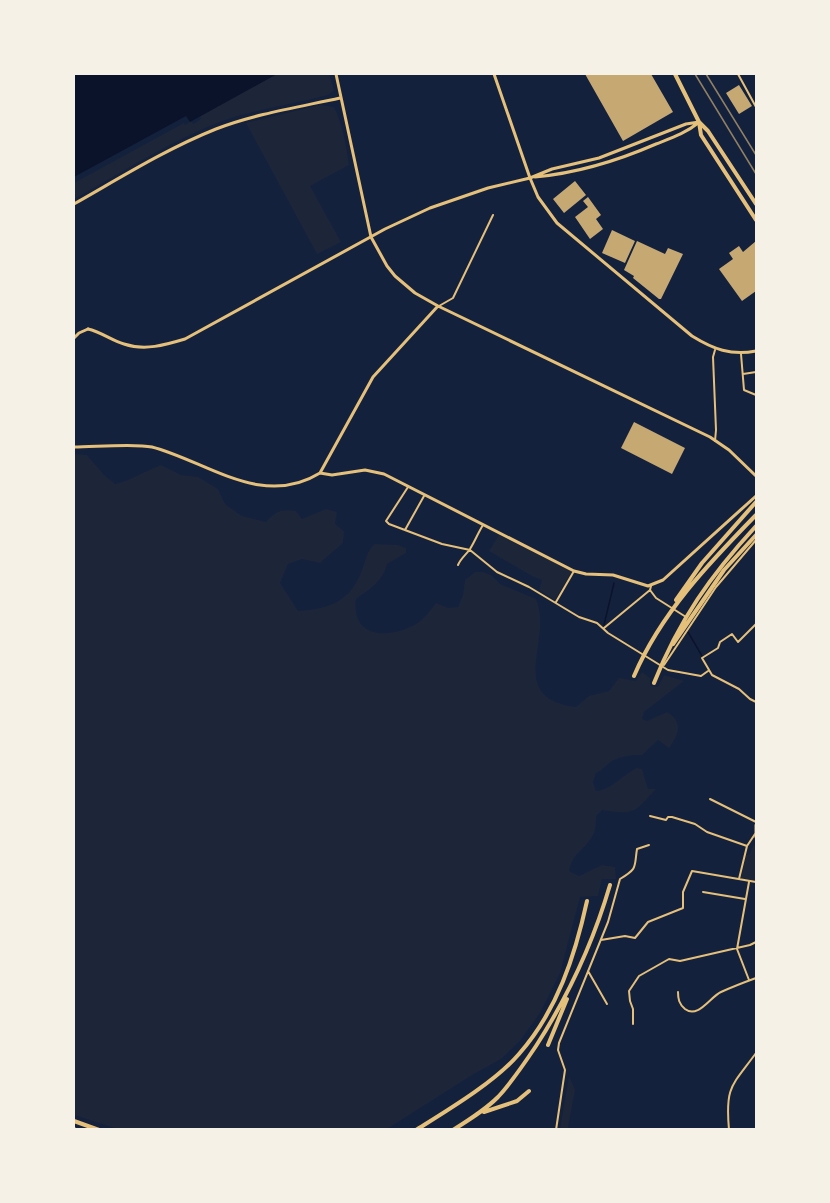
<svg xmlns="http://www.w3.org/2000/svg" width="830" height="1203" viewBox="0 0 830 1203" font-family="'Sofia Sans Condensed',sans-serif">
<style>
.green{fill:#1d2539}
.water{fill:#0b132b}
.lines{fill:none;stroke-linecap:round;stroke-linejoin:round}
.stream{stroke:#0b132b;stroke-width:1.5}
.building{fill:#c6a872}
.minor{stroke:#e5c07b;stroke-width:2}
.tertiary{stroke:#e5c07b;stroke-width:3}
.secondary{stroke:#e5c07b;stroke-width:3}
.trunk{stroke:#e5c07b;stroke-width:4}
.motorway{stroke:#e5c07b;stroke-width:4}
.rail{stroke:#918062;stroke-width:1.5}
</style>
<rect width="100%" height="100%" fill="#14213d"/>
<!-- green -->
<path class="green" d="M277,74H329L334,90L328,95C293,104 258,109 225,120C171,140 123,172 74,199V183L184,123L185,125L191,121L193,124L201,119L200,116Z
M320,105L334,107C343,125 346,145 349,165L310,186L341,242L317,254L246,123Z
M74,454L87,455L104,475L115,484C132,480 145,471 161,465L181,475L198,477L218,489L225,504L242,516L266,522C276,511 281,509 296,511L302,519L326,509L337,512L335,524L344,531L343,543L320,563L302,559L288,564L280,583L298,611C329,609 350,602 362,570C366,559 367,552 374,544L398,545L406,548V553L387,564C383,581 370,589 356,599C351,639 390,639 416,624C424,619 430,611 436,603L448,608L458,607L463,595L465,580L475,572H483L491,575L500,584L536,599C554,641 504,697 576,707L589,696L609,691L619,678L636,681L642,672L650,678V686L658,687L664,675L684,681L644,712L642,719L647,721L667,712C684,722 679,734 669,748L658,740L642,755C632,755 621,756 612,761C606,765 603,770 596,773L593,782L596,791C611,790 623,775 636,768L642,769L648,789H656C634,813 635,815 602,810L596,816C596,822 596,830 593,835C584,852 574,850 569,871L579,876L602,865L615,867L616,879H602L598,896L580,897L560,973L540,1013L520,1041L501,1059L472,1075L387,1129H118L74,1115Z
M499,535L572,571L555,600L539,590L542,580L532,576L489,551Z
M753,845L756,846V881L741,878L746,855L750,854Z
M569,1076L575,1090L568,1127L571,1129H560Z"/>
<!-- water -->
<path class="water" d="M74,74H277L190,122L186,116L74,177Z"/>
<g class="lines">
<!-- stream -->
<path class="stream" d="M604,625L614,583
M688,632L702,656"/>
</g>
<!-- building -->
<path class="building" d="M585,74H651L673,112L623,141Z
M739,85L752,106L739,114L726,93Z
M575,181L586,195L564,213L553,199Z
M588,197L601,215L596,219L603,229L590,239L575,217L588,207L583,201Z
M612,230L635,241L625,263L602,253Z
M637,241L665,254L668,248L683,254L661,299H659L633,278L634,276L624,270Z
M756,241V291L742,301L719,269L733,259L729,253L739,246L743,252Z
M634,422L685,448L672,474L621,448Z"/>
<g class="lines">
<!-- minor -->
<path class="minor" d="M738,74L756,107
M439,306L453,298L493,215
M741,354L744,390L756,395
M743,374L756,372
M715,441L716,430L713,357L715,350
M408,487L386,521L389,524L442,544L470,550L497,572L529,587L579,617L597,623L608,633L668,670L701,676L708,671
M405,530L424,496
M458,565C461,558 466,555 470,549C475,541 478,533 483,525
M650,590L656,598L686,617
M556,602L574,571
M756,624L738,642L732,634L720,642L718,648L702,658L712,675L739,689L750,699L756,702
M604,628L650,590L651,586
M664,665L716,587L756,540
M710,799L756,822
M650,816L666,820L668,817H672L695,824L707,832L747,846
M739,879L747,846L755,834
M749,882L737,949L749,980
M703,892L745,899
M601,940L625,936L635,938L648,922L683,908V892L692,871L756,882
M588,971L607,1004
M678,992C678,999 679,1004 685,1009C698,1019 710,997 721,992C732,987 745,982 756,978
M633,1024V1009L630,1001L629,991L639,976L669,959L680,961L750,945L756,942
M556,1130L565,1070L558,1050L559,1043L608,922L620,879C638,868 634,868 637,849L649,845
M729,1130C725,1086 732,1086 756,1053"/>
<!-- tertiary -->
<path class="tertiary" d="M336,74L371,237L387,266L395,276L415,293L438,306L710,437L729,450L756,476
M530,178L538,197L557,223L692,336C713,349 731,356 756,351
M74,204C120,178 166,149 216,129C255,114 299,107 340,98
M74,338L79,333L88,329
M74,447C94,447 134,443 152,447C206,461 262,509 320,473L373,377L438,306
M320,473L332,475L365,470L384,474L574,571L586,574L613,575L648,586L663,580L756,496
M756,825V837"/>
<!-- secondary -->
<path class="secondary" d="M494,74L530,178
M535,177C578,173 617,161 656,144C671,138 686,133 698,123
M88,329C101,332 111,340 124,344C145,351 165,345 185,339L385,229L430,208L488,188L530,178L552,169L599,158L686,124L699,122"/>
<!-- trunk -->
<path class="trunk" d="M675,74L699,122L701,135L756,220
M699,122L708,131L756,204"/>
<!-- motorway -->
<path class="motorway" d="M676,600L702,563L756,502
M673,644L724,570L756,535
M634,676C661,613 709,563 756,515
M654,683C679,620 711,575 756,526
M548,1045L567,999
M484,1112L517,1101L529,1091
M74,1121L99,1130
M74,1129L75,1130
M416,1130C448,1110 495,1082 519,1054C557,1011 575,956 587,901
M453,1130C469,1120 485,1110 498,1097C512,1082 524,1064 536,1046C569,995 593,943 610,885"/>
<!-- rail -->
<path class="rail" d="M695,74L756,174
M706,74L756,155"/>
</g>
<!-- border -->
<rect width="830" height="1203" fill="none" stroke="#f6f1e7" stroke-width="150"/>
</svg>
